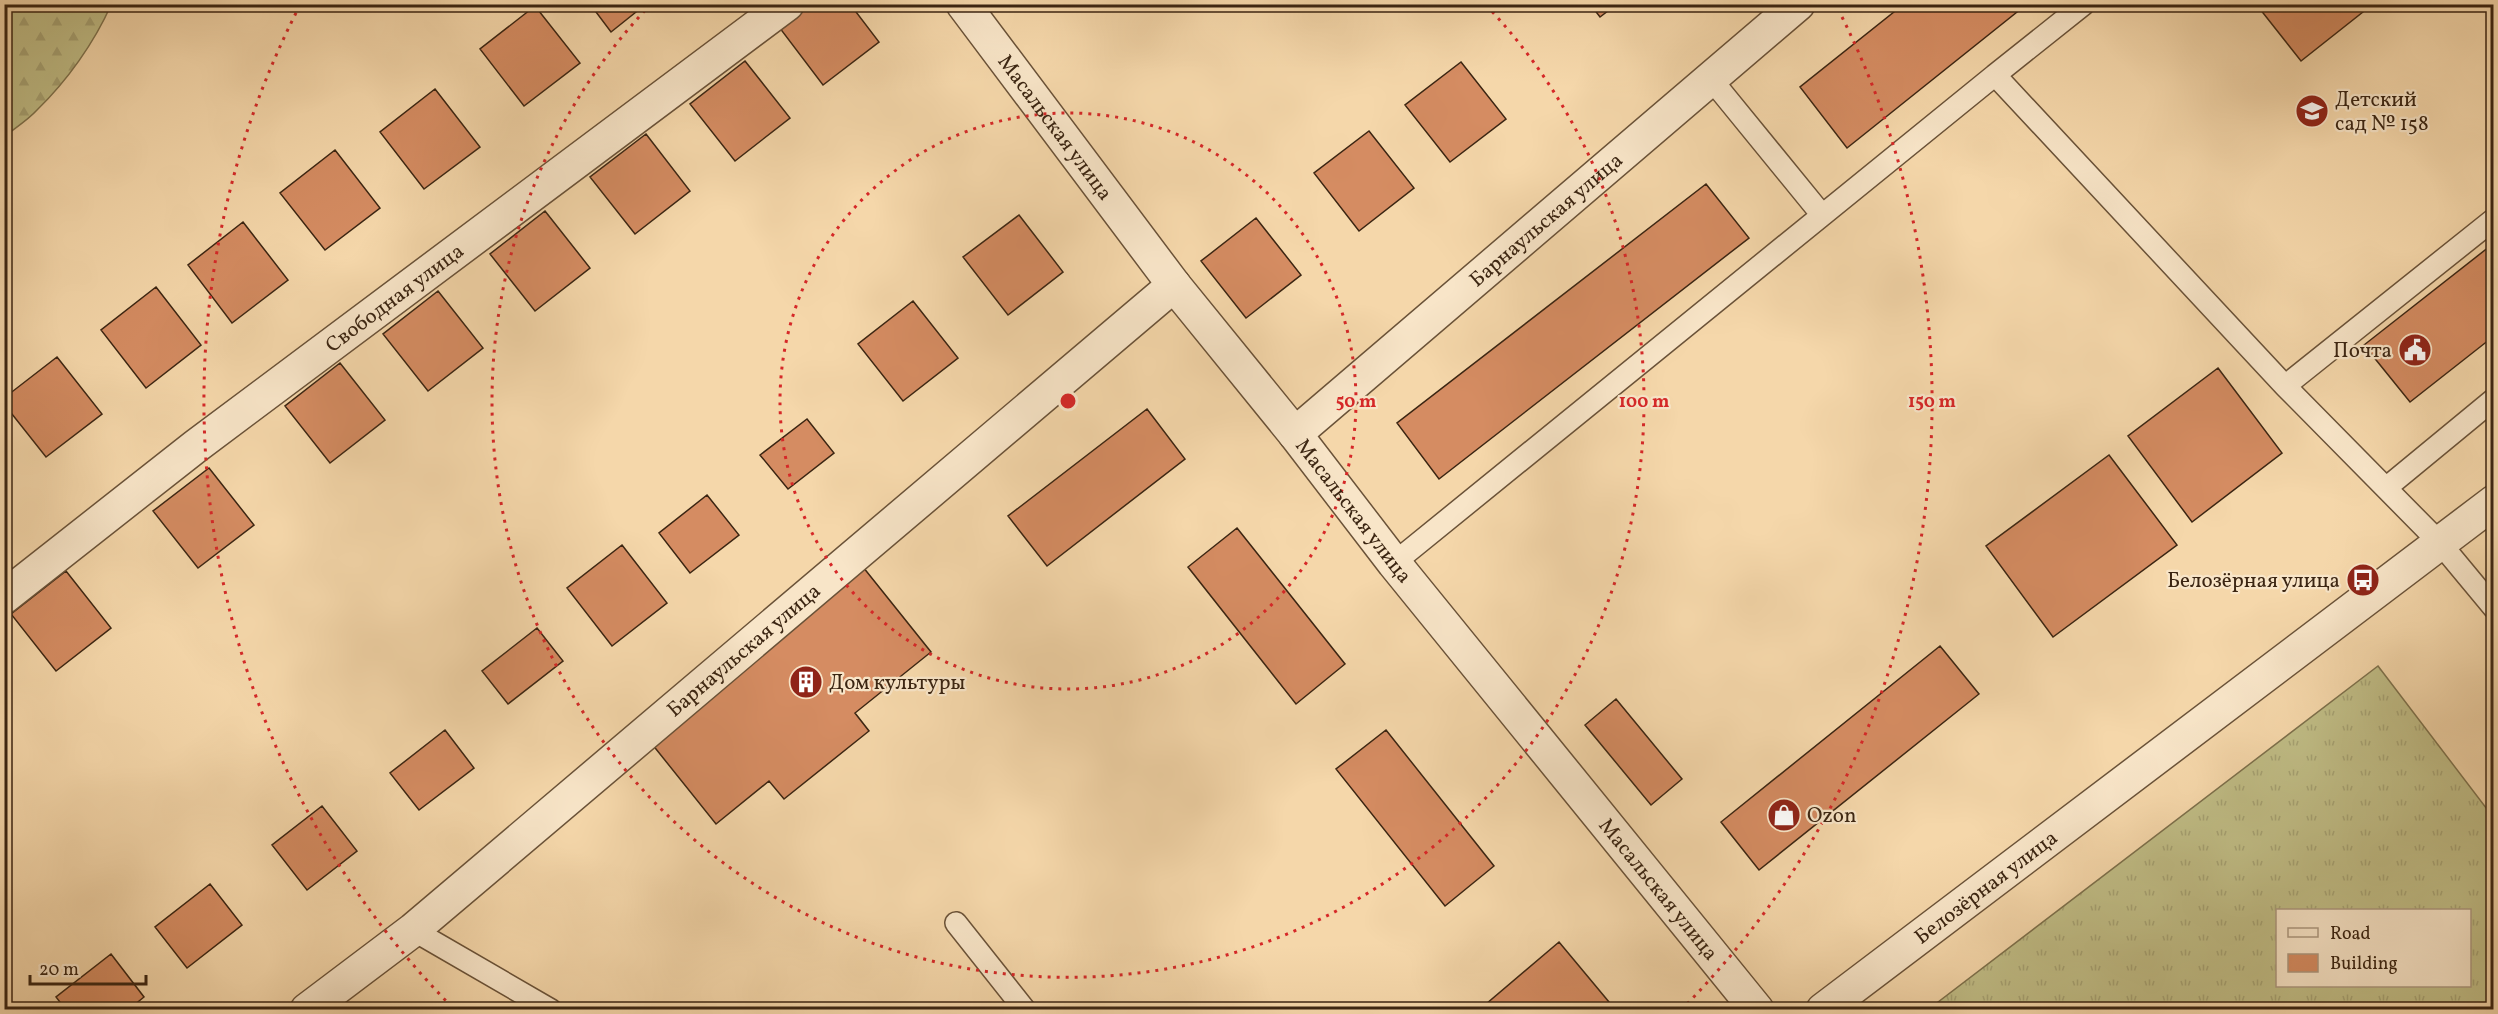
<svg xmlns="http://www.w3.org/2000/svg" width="2498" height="1014" viewBox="0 0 2498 1014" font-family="Vollkorn,serif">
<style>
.grass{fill:url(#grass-tufts);stroke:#7e714c;stroke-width:1.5;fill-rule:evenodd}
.forest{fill:url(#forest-firs);stroke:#7e714c;stroke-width:1.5}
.building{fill:#d58c62;stroke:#3b2512;stroke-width:1.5}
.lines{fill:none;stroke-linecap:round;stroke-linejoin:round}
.service-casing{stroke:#6a5238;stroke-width:24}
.minor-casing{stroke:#6a5238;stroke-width:36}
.tertiary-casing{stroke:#6a5238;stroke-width:36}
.service{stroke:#f8e5c8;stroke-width:21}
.minor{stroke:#f8e5c8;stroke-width:33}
.tertiary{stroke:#f8e5c8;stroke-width:33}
.ring{fill:none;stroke:#d62828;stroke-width:3;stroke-dasharray:3 6}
.labels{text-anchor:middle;stroke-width:4.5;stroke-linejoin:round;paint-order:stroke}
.poi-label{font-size:21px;fill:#3b2512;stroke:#f8e5c8;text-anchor:start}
.street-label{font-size:21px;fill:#3b2512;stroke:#f8e5c8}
.centre{fill:#d62828;stroke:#f8e5c8;stroke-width:3}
.ring-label{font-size:18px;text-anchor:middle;font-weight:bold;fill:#d62828;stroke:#f8e5c8;stroke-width:4.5;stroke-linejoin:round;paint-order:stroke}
</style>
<defs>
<pattern id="grass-tufts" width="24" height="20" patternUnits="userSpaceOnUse" patternTransform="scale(1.5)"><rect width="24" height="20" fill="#c0bd86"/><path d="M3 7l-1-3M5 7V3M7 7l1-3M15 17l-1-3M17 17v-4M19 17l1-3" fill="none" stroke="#a6a273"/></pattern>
<pattern id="forest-firs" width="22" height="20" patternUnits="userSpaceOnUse" patternTransform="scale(1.5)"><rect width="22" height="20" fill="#c0bd86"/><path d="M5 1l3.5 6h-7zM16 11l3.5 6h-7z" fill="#a6a273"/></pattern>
</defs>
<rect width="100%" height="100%" fill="#f5d7aa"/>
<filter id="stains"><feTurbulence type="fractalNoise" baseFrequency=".00333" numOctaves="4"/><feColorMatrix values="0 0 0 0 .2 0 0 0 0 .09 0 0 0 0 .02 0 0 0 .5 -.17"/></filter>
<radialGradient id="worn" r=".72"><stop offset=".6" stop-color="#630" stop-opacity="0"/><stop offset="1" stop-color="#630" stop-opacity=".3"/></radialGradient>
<!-- grass -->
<path class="grass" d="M2378,666L2493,817V1009H1929ZM2278,910H2470V986H2278Z"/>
<!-- forest -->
<path class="forest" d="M5,4L111,5C94,43 67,81 37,110C28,120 15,128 5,136Z"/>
<!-- building -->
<path class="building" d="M590,4H646L611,32Z
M808,4H850L879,42L823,85L779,27Z
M1590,4H1617L1600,17Z
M1904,4H2027L1847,148L1800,87Z
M2256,4H2373L2301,61Z
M535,6L580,63L524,106L480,49Z
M745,61L790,118L735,161L690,104Z
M1461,62L1506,119L1450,162L1405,105Z
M435,89L480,147L424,189L380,132Z
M1369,131L1414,188L1359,231L1314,173Z
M646,134L690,191L635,234L590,177Z
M335,150L380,208L325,250L280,193Z
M1706,184L1749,238L1439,479L1397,423Z
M545,211L590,268L535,311L490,254Z
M1019,215L1063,272L1008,315L963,257Z
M1256,218L1301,275L1246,318L1201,261Z
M243,222L288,280L232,323L188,265Z
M2494,243V336L2410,402L2364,345Z
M156,287L201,345L146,388L101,330Z
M438,291L483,348L428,391L383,334Z
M913,301L958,358L903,401L858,344Z
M57,357L102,414L46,457L4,404V398Z
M340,363L385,420L330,463L285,406Z
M2218,368L2282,453L2192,522L2128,436Z
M1147,409L1185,459L1047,566L1008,516Z
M807,419L834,453L788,489L760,455Z
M2109,455L2177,545L2053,637L1986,546Z
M209,468L254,525L198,568L153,511Z
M707,495L739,535L690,573L659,533Z
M1237,528L1345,664L1296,704L1188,567Z
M622,545L667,603L612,646L567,588Z
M863,567L931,652L855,713L869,731L784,799L769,781L716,824L648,739Z
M66,571L111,628L56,671L11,614Z
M537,628L563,661L508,704L482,671Z
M1940,646L1979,694L1759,870L1721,822Z
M1616,699L1682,779L1651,805L1585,725Z
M445,730L474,768L419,810L390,773Z
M1386,730L1494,866L1445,906L1336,769Z
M322,806L357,851L307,890L272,845Z
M210,884L242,925L187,968L155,927Z
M1559,942L1609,1002L1600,1010H1479Z
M111,954L144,997L128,1010H66L56,997Z"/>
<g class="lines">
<defs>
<path id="service" d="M1995,75L2084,4
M1711,79L1822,215
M2494,219L2285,386L2440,543L2494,608
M2386,488L2494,399
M1394,563L1995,75L2285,386
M956,923L1025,1010
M413,930L551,1010"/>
<g id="minor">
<path id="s1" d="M1295,434L1798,4"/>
<path id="s2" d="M4,597L196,446L787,4"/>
<path id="s3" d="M307,1010L413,930L1174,285"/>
<path id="s4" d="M1823,1010L2494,502"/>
</g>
<g id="tertiary">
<path id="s5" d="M963,4L1174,285L1295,434L1394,563L1757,1010"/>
</g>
</defs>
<!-- service casing -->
<use href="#service" class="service-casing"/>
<!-- minor casing -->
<use href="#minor" class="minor-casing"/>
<!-- tertiary casing -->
<use href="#tertiary" class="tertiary-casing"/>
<!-- service -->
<use href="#service" class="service"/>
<!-- minor -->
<use href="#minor" class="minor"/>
<!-- tertiary -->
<use href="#tertiary" class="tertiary"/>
</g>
<!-- distance rings -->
<g class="ring">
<circle cx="1068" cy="401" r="288"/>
<path d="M1486 5A576 576 0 1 1 650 5"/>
<path d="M452 1007A864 864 0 0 1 298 9M1838 9A864 864 0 0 1 1684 1007"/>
</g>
<!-- icons -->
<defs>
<symbol id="school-disc" viewBox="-11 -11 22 22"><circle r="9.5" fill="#8f2418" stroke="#f8e5c8"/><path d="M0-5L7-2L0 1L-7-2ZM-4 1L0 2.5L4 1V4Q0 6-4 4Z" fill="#fff"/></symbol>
<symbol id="civic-disc" viewBox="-11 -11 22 22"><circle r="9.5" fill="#8f2418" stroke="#f8e5c8"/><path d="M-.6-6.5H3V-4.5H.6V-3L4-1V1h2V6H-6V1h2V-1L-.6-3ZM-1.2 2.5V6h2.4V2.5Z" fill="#fff"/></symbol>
<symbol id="bus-disc" viewBox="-11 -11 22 22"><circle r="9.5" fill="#8f2418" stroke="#f8e5c8"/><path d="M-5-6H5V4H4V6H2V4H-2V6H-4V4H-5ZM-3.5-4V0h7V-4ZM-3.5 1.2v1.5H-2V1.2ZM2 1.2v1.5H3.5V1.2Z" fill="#fff"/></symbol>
<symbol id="building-disc" viewBox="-11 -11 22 22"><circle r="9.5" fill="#8f2418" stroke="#f8e5c8"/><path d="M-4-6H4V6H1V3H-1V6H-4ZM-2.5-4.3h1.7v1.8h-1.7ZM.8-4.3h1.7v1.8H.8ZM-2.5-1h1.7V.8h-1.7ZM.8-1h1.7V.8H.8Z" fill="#fff"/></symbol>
<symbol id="shop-disc" viewBox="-11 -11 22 22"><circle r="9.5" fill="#8f2418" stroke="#f8e5c8"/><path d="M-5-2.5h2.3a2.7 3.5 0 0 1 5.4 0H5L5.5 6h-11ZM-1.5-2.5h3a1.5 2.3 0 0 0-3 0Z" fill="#fff"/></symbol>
</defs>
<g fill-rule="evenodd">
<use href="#school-disc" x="2293" y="92" width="38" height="38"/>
<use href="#civic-disc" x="2396" y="331" width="38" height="38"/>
<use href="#bus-disc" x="2344" y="561" width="38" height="38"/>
<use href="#building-disc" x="787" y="663" width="38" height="38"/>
<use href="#shop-disc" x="1765" y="796" width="38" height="38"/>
</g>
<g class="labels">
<!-- poi labels -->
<g class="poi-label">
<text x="2335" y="106">Детский<tspan x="2335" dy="24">сад № 158</tspan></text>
<text x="2392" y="357" text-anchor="end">Почта</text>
<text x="2340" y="587" text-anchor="end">Белозёрная улица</text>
<text x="829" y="689">Дом культуры</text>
<text x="1807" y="822">Ozon</text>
</g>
<!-- street labels -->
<g class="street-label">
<text dy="7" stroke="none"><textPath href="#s5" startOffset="154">Масальская улица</textPath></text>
<text dy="7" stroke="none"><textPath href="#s1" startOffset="330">Барнаульская улица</textPath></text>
<text dy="7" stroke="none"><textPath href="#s2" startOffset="492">Свободная улица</textPath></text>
<text dy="7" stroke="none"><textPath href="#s5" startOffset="640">Масальская улица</textPath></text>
<text dy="7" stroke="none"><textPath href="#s3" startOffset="566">Барнаульская улица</textPath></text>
<text dy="7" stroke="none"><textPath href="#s4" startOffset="204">Белозёрная улица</textPath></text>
<text dy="7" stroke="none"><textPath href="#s5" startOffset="1126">Масальская улица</textPath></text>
</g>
</g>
<circle cx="1068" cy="401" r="9" class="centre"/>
<g class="ring-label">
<text x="1356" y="407">50 m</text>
<text x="1644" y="407">100 m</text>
<text x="1932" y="407">150 m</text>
</g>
<!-- margin -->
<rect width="2498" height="1014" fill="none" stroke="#f5d7aa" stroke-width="24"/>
<rect x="6" y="6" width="2486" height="1002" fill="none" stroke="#3b2512" stroke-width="3"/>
<rect x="12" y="12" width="2474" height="990" fill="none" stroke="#3b2512" stroke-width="1.5"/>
<!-- legend -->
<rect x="2276" y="909" width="195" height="78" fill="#f8e5c8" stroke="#ac987f" stroke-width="1.5"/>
<rect x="2288" y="928" width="30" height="9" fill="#f8e5c8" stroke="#ac987f" stroke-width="1.5"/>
<text x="2330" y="939" font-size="18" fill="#3b2512">Road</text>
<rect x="2288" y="954" width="30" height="18" fill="#d58c62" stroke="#ac987f" stroke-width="1.5"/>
<text x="2330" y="969" font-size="18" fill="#3b2512">Building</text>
<!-- scale -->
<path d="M30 975v9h116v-9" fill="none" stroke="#3b2512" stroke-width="3"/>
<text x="39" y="975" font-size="18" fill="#3b2512" stroke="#f8e5c8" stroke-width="4.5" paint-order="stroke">20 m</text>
<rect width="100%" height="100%" filter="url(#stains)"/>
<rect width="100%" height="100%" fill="url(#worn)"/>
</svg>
